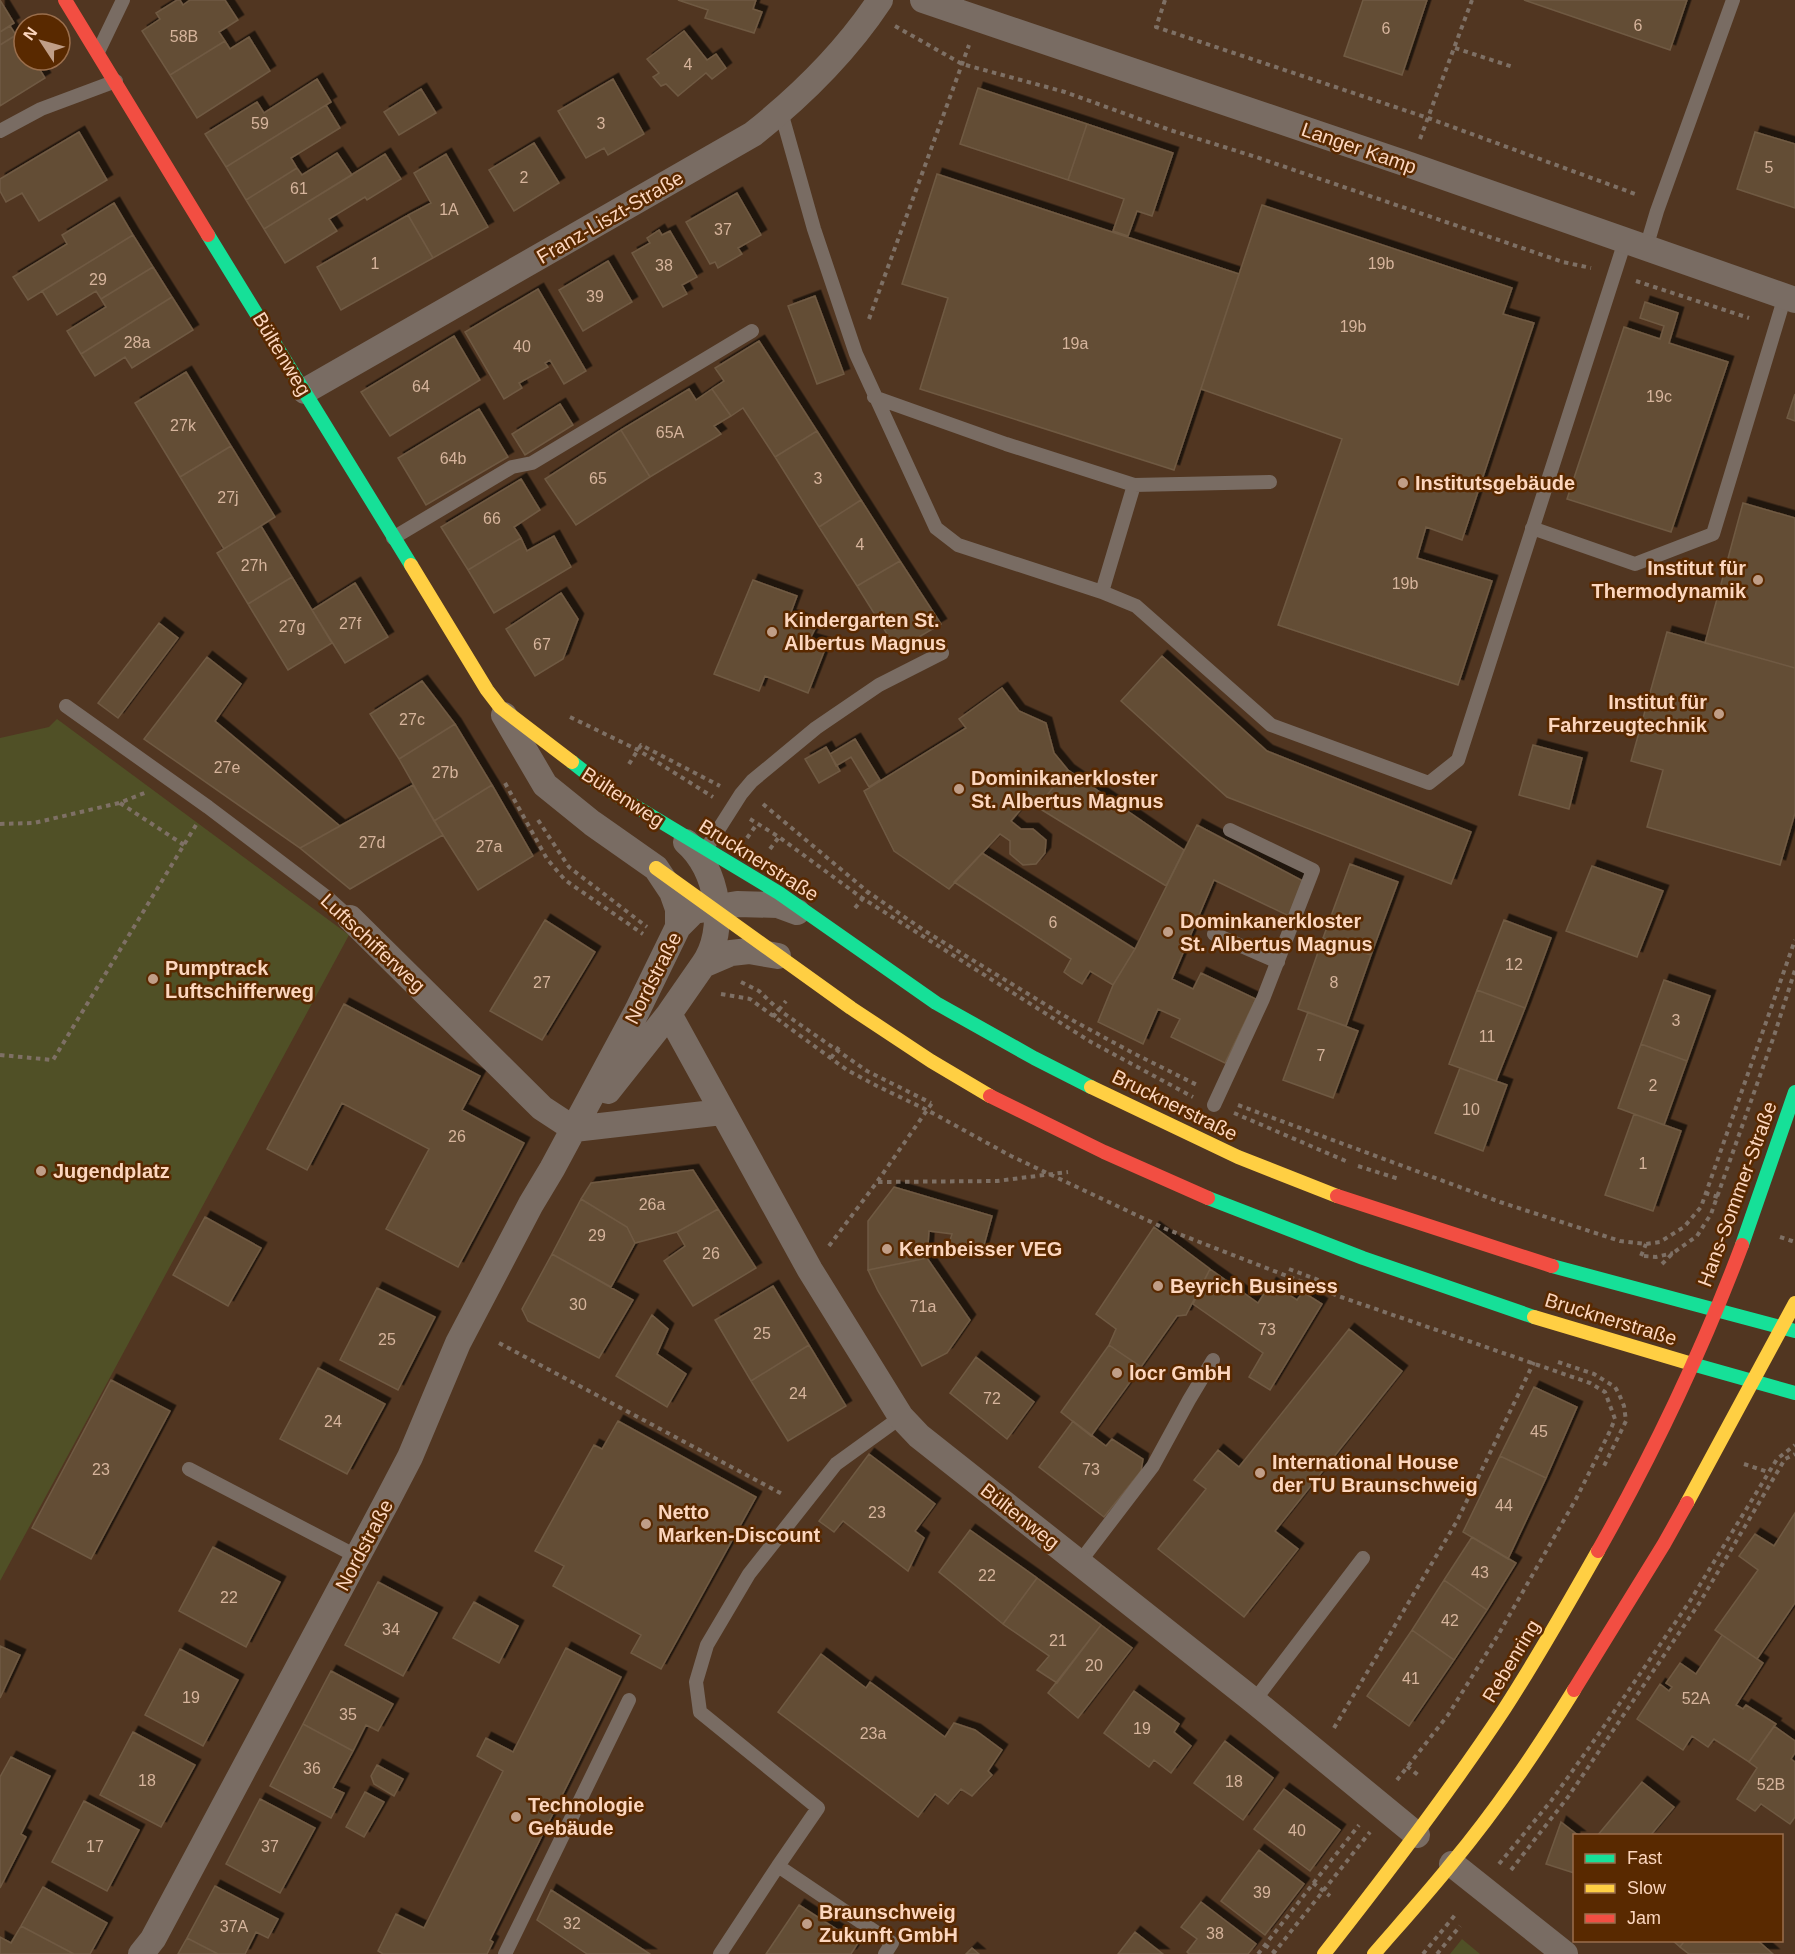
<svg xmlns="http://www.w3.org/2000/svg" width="1795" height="1954" viewBox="0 0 1795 1954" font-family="Helvetica,sans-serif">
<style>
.green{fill:#505026}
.building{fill:#634e36;stroke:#705a43;stroke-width:1.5;filter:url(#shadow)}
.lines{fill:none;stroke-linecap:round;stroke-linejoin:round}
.path{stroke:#7e7065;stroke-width:4;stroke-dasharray:4.5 4.5;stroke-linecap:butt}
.lane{stroke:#796c63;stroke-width:14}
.street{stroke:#796c63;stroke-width:26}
.fast{stroke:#16e098;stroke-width:14}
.slow{stroke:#ffcf43;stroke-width:14}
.jam{stroke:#f24e42;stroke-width:14}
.poi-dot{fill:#c09e87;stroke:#592900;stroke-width:2}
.labels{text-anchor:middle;stroke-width:5;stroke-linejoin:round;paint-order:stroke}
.number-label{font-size:16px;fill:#d6b49c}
.street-label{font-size:20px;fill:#fcd6be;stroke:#592900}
.poi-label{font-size:20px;font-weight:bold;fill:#fcd6be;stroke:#592900;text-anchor:start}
</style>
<defs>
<filter id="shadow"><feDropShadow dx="5.5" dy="-5.5" stdDeviation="0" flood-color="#0009"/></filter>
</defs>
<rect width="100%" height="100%" fill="#513621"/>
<!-- green -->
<path class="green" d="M57,719L349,935L0,1581V738L49,727Z
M1462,1939L1480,1954H1450Z"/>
<!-- building -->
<path class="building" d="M0,0L14,23L0,32Z
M177,0H180L183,5L190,0H225L238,20L219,32L225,41L170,75L142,31L160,19L156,13Z
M678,0H756L753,9L762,12L754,33L705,18L708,10Z
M1363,0H1427L1402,75L1344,56Z
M1524,0H1687L1670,50Z
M10,26L16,35L0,45V32Z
M684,31L707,60L716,54L726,68L712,79L706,73L678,96L666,84L661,86L653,77L659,73L647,59Z
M18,34L24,44V60H34L45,78L0,106V45Z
M249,37L270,71L197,118L170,75L225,41L230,49Z
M317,79L331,102L226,167L205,134L257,102L264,113Z
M613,79L644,134L608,155L604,148L586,158L558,111Z
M978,88L1087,124L1068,180L960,144Z
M421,89L436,113L399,135L384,112Z
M326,105L340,128L291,158L297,168L246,200L226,167Z
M1087,124L1173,153L1152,216L1137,211L1128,236L1113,231L1124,199L1068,180Z
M79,132L107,180L39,221L22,193L6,202L0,191V179Z
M1755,132L1795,144V208L1737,189Z
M534,143L559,183L514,211L489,170Z
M337,153L352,175L264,229L246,200L297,168L302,175Z
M385,154L401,179L367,200L365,197L329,219L337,231L285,263L264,229Z
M446,154L488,227L433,258L408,215L431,203L414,173Z
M937,174L1239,274L1174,470L920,389L948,298L902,284Z
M737,193L761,235L738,248L742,254L718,268L715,262L710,264L686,222Z
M114,203L133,235L28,300L13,277L67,244L62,235Z
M1262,205L1512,288L1503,314L1534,323L1462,540L1426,527L1417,558L1492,581L1458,685L1278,625L1342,439L1201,389Z
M408,215L433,258L341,310L317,267Z
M659,230L662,235L670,231L697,277L682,285L687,294L663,307L632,253L650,243L647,238Z
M133,235L153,267L101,299L96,291L57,315L42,291Z
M608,261L632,302L583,331L559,290Z
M153,267L172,297L81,354L67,331L106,307L101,299Z
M538,289L586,371L564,384L550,360L545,363L548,367L519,383L522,388L504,399L465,332Z
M815,296L844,374L817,384L788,306Z
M172,297L193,330L132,368L125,357L95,376L81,354Z
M1645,302L1678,313L1669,343L1728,362L1671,532L1567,499L1624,327L1660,339L1664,326L1640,318Z
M454,336L480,380L390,436L361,392Z
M759,341L817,431L775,457L743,408L731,416L712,389L724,381L715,368Z
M186,372L231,446L180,477L135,403Z
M689,389L696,400L712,389L731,416L714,426L721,434L650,477L621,430Z
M1795,394V421L1787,418Z
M560,404L573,425L525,455L512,434Z
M479,409L508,457L426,505L398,458Z
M621,430L650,477L576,525L545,479Z
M817,431L861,500L819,527L775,457Z
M231,446L275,517L224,549L180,477Z
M521,479L540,510L514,527L521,538L468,570L441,527Z
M861,500L900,561L857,586L819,527Z
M1743,503L1795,518V668L1705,643Z
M261,526L292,577L248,604L217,553Z
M554,536L571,567L494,613L468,570L521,538L527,551Z
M900,561L941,624L897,650L857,586Z
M292,577L332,643L288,670L248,604Z
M753,580L797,596L790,615L817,625L810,639L827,644L808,693L765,676L759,691L714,674Z
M355,583L388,637L345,663L312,610Z
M561,593L578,619L563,659L535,676L506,629Z
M159,623L178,638L118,718L98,703Z
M1667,632L1795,668V813L1780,865L1647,827L1663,770L1631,761Z
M1162,656L1267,751L1471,832L1451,884L1227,797L1121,701Z
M207,657L241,684L215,721L340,826L300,848L144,739Z
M422,681L455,724L399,759L370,714Z
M1002,688L1019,711L1046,723L1054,753L1068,770L1037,807L1028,801L1011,821L1021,829H1033L1046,840L1045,853L1036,864L1023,865L1010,854V841L1000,834L949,889L894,851L864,791L966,728L959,719Z
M455,724L492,785L434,821L399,759Z
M855,739L880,780L869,787L851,757L836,766L830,754Z
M1533,745L1582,758L1569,809L1519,795Z
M826,747L840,771L819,783L805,759Z
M1068,770L1184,850L1166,886L1037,807Z
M413,785L443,835L350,889L300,848Z
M492,785L533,856L478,890L434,821Z
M1197,825L1305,882L1289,916L1214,880L1172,979L1193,989L1201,973L1256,999L1225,1063L1171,1037L1180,1019L1158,1009L1143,1044L1098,1022L1113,985L1135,949Z
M982,853L1135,949L1113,985L1090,971L1082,984L1072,978L1064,972L1071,959L954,882Z
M1350,864L1398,882L1371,955L1323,938Z
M1592,866L1663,891L1637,957L1566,931Z
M545,920L595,952L542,1040L490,1011Z
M1504,920L1551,938L1525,1008L1477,990Z
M1323,938L1371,955L1346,1026L1298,1009Z
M1664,980L1710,996L1687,1061L1641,1044Z
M1477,990L1525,1008L1496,1081L1449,1064Z
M344,1004L480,1076L462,1110L524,1143L458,1267L386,1229L429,1149L342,1103L307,1170L267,1149Z
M1308,1012L1358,1031L1333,1098L1283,1080Z
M1641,1044L1687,1061L1664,1125L1618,1108Z
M1460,1068L1507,1085L1483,1151L1435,1133Z
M1634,1114L1681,1131L1653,1211L1605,1195Z
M693,1170L718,1209L677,1232L635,1243L627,1227L581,1199L591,1183Z
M894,1187L992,1216L981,1256L948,1247L952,1234L929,1231L927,1258L868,1270V1221Z
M581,1199L627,1227L635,1243L611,1287L552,1254Z
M718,1209L756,1268L693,1306L664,1261L685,1246L677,1232Z
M205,1217L261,1248L228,1306L173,1275Z
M1154,1227L1210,1269L1186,1315L1177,1316L1141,1367L1109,1345L1116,1329L1096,1314Z
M552,1254L633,1300L599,1358L528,1321L522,1309Z
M927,1258L970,1320L947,1353L922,1366L878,1291L868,1270Z
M1210,1269L1258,1303L1271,1283L1297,1300L1303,1292L1322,1304L1270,1390L1249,1377L1263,1353L1193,1304Z
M773,1286L809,1345L751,1381L715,1320Z
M377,1288L435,1317L398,1390L340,1360Z
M652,1315L668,1329L657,1354L686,1374L667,1407L616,1376Z
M1349,1329L1402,1371L1275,1531L1298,1549L1244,1617L1158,1549L1206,1489L1194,1480L1218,1450L1239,1467Z
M809,1345L846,1406L788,1441L751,1381Z
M1109,1345L1141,1367L1091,1436L1061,1412Z
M976,1357L1034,1402L1007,1439L950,1393Z
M318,1368L385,1404L347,1474L280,1439Z
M111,1380L170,1411L91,1559L32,1528Z
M1534,1387L1577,1407L1546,1478L1500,1456Z
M618,1421L756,1497L661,1669L631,1653L641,1635L553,1586L564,1566L535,1551L594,1445L602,1449Z
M1073,1421L1106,1446L1112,1439L1143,1459L1141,1471L1104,1517L1039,1467Z
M869,1454L935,1504L915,1531L924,1538L908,1571L843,1521L834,1532L819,1521Z
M1500,1456L1546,1478L1508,1559L1463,1532Z
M1795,1513V1603L1757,1659L1715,1630L1758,1570L1739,1556L1755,1534L1774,1546Z
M970,1530L1037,1578L1003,1624L939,1572Z
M1472,1537L1516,1563L1487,1610L1444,1580Z
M213,1547L280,1582L246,1647L179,1611Z
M1037,1578L1101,1625L1057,1683L1037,1670L1049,1656L1003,1624Z
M1444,1580L1487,1610L1454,1660L1412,1630Z
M378,1582L437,1613L403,1676L345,1645Z
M474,1602L518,1626L499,1663L453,1638Z
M1101,1625L1132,1648L1078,1718L1048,1693Z
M1412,1630L1454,1660L1409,1726L1367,1696Z
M1722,1635L1763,1663L1736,1705L1743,1709L1746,1705L1776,1724L1749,1762L1714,1739L1708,1747L1692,1736L1683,1750L1637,1719L1660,1684L1669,1691L1672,1687L1666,1683L1680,1663L1696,1674Z
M0,1646L20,1655L0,1698Z
M566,1648L621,1677L490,1940L493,1942L487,1954H383L378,1951L396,1914L424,1928L503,1771L477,1756L486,1738L513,1752Z
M180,1649L238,1680L203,1746L145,1715Z
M821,1654L866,1688L870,1682L945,1737L954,1723L975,1730L1002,1750L988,1771L992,1775L972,1796L961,1789L948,1804L935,1794L918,1817L778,1712Z
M331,1671L393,1704L378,1731L366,1725L353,1751L303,1724Z
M1134,1691L1179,1724L1174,1732L1191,1746L1171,1773L1154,1760L1149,1767L1104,1733Z
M303,1724L353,1751L333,1788L344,1793L331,1818L270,1786Z
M1774,1726L1795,1741V1753L1791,1759L1795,1762V1817L1790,1824L1761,1804L1755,1811L1737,1799L1757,1768L1749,1762Z
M133,1732L195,1765L161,1827L100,1795Z
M1225,1741L1273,1778L1243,1820L1194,1783Z
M11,1757L50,1776L21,1834L26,1837L0,1888V1777Z
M377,1765L403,1779L394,1796L374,1784L371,1776Z
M1642,1782L1674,1807L1650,1836H1597Z
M1284,1789L1340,1830L1310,1871L1254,1829Z
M365,1792L384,1802L364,1837L346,1827Z
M260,1799L315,1828L280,1893L226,1864Z
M84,1801L139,1830L107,1891L52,1862Z
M1561,1822L1579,1836H1574V1873L1546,1864Z
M1259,1850L1304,1884L1265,1935L1221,1901Z
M215,1886L278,1919L268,1938L256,1932L245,1954H218L187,1938Z
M43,1887L107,1923L90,1954H74L21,1926Z
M551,1890L650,1954H587L537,1920Z
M1201,1902L1256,1944L1248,1954H1189L1187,1952L1197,1939L1181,1927Z
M799,1905L858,1943L851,1954H766Z
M21,1926L74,1954H0V1937L11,1943Z
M1135,1932L1163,1954H1118Z
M187,1938L218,1954H178Z
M1672,1940H1685L1680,1947Z
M1685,1940H1757L1773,1954H1689L1680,1947Z
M972,1948L979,1954H966Z"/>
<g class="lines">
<!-- path -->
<path class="path" d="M1165,0L1156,27L1428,118L1638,195
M895,26L962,64L1065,92L1170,130L1256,157L1563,262L1591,268
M1455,48L1513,67
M1420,139L1472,0
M1636,281L1749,318
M869,319L969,45
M570,717L638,750L713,797
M629,764L641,745L720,786
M505,783L547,859L565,880L643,934
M120,803L184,845
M763,804L868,892L925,931L1061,1014L1133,1053L1199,1086
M750,819L779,837L862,898L1091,1042L1193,1097
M538,820L569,867L647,927
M0,824L34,823L119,803L147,792
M747,838L757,824
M770,849L779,837
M855,908L868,892
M741,982L759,991L779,1010L867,1071L931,1103
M721,994L750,999L847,1070L877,1086L927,1110L1011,1156L1166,1229L1341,1297L1590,1383L1605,1392L1615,1419L1609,1433L1576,1499L1498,1635L1448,1715L1397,1780
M773,1017L786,1001
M0,1055L53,1060L196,825
M831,1058L841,1044
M1238,1105L1500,1202L1620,1241L1646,1244L1660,1242L1684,1227L1701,1207L1795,940
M1234,1113L1348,1162
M1358,1166L1399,1179
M878,1182L997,1181L1068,1172
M1705,1193L1718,1197
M1780,1237L1795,1242
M829,1246L877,1182L932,1103
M1641,1256L1646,1244
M1644,1256L1656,1257L1673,1253
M1662,1264L1673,1253L1697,1236L1711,1214L1774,1036L1795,970
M1289,1269L1321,1281
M499,1343L784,1495
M1558,1362L1594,1374L1615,1387L1619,1394L1624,1406L1626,1421L1603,1468
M1744,1464L1768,1472
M1334,1728L1457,1521L1534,1362
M1407,1766L1418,1775
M1499,1864L1551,1801L1598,1735L1690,1601L1777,1459L1795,1445
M1511,1870L1568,1797L1700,1602L1785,1459L1795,1454
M1313,1883L1330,1896
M1265,1945L1277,1954
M1258,1954L1359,1825
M1273,1954L1370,1832
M1423,1954L1455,1915
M1437,1954L1460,1926"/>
<!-- lane -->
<path class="lane" d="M98,52L123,0
M781,112L814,229L856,354L936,528L958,545L1102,592L1136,606L1271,725L1429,783L1458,760L1625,241
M0,131L41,109L116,81
M1646,248L1657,211L1733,0
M874,397L1006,444L1134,485L1270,482
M1532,528L1635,564L1713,534L1785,296
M393,538L512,467L532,463L752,331
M1102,592L1134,485
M66,706L208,807L328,898L350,918
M706,849L741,794L752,781L816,728L879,685L942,653
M1214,934L1278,962
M1214,1105L1263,999L1313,870L1230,830
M189,1469L358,1557
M1079,1563L1153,1466L1189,1400L1213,1360
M1254,1701L1363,1558
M505,1954L629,1700
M720,1954L778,1866
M885,1954L892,1943L778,1866L818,1808L700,1712L696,1682L707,1645L749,1574L836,1464L901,1417"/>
<!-- street -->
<path class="street" d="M923,0L1410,165L1795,300
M305,391L753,134C802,95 845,53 880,0
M504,715L545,785L592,823L656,868L672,892L678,909V927
M686,842C718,869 728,930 703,965
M350,918L542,1108L574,1129
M669,1014L810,1270L901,1417L919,1436L1254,1701L1417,1835
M608,1091L669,1014L703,965L731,953L749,951L778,956
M574,1129L722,1112
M1452,1864L1565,1954
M141,1954L153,1939L386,1503L410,1457L458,1343L531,1204L552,1169L637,1011L678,927L694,911L737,904L778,905L797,912"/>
<!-- fast -->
<path class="fast" d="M208,235L411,565
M572,762L605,788L779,893L936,1003L1034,1058L1091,1087
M1208,1198L1363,1258L1534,1317
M1742,1245L1795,1092
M1552,1266L1716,1310
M1716,1310L1795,1331
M1692,1364L1795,1393"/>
<!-- slow -->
<path class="slow" d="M411,565L487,690L500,707L572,762
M656,868L851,1008L931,1061L990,1096
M1091,1087L1238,1157L1337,1196
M1534,1317L1692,1364
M1687,1503L1795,1303
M1324,1954C1387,1874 1449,1793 1505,1708C1538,1657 1568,1604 1598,1551
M1374,1954C1400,1924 1427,1894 1452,1863C1497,1809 1537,1750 1574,1690"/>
<!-- jam -->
<path class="jam" d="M65,0L208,235
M990,1096L1104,1152L1208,1198
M1337,1196L1552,1266
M1598,1551C1654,1452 1702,1351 1742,1245
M1574,1690L1664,1544L1687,1503"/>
</g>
<!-- markers -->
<g class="poi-dot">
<circle cx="1403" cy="483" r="6"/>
<circle cx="1758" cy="580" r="6"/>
<circle cx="772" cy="632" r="6"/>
<circle cx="1719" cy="714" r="6"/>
<circle cx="959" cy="789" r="6"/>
<circle cx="1168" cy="932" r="6"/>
<circle cx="153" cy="979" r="6"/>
<circle cx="41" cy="1171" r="6"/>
<circle cx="887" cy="1249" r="6"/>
<circle cx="1158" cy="1286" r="6"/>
<circle cx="1117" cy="1373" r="6"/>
<circle cx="1260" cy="1473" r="6"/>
<circle cx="646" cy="1524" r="6"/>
<circle cx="516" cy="1817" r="6"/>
<circle cx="807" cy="1924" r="6"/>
</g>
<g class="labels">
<!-- number labels -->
<g class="number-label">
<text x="1638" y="31">6</text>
<text x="1386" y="34">6</text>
<text x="184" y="42">58B</text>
<text x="688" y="70">4</text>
<text x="260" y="129">59</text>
<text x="601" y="129">3</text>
<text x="1769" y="173">5</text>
<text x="524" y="183">2</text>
<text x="299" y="194">61</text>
<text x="449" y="215">1A</text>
<text x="723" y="235">37</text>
<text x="375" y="269">1</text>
<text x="1381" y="269">19b</text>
<text x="664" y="271">38</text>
<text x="98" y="285">29</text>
<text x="595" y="302">39</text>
<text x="1353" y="332">19b</text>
<text x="137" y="348">28a</text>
<text x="1075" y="349">19a</text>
<text x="522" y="352">40</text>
<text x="421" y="392">64</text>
<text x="1659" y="402">19c</text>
<text x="183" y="431">27k</text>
<text x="670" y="438">65A</text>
<text x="453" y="464">64b</text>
<text x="598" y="484">65</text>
<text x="818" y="484">3</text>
<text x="228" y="503">27j</text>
<text x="492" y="524">66</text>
<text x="860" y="550">4</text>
<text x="254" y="571">27h</text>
<text x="1405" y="589">19b</text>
<text x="350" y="629">27f</text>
<text x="292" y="632">27g</text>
<text x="542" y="650">67</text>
<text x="412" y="725">27c</text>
<text x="227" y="773">27e</text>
<text x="445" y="778">27b</text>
<text x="372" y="848">27d</text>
<text x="489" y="852">27a</text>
<text x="1053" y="928">6</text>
<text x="1514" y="970">12</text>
<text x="542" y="988">27</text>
<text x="1334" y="988">8</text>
<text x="1676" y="1026">3</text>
<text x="1487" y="1042">11</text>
<text x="1321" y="1061">7</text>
<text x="1653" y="1091">2</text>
<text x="1471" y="1115">10</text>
<text x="457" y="1142">26</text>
<text x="1643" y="1169">1</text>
<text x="652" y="1210">26a</text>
<text x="597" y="1241">29</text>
<text x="711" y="1259">26</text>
<text x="578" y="1310">30</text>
<text x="923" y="1312">71a</text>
<text x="1267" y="1335">73</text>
<text x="762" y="1339">25</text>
<text x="387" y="1345">25</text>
<text x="798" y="1399">24</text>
<text x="992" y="1404">72</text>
<text x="333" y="1427">24</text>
<text x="1539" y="1437">45</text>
<text x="101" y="1475">23</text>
<text x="1091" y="1475">73</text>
<text x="1504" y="1511">44</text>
<text x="877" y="1518">23</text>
<text x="1480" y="1578">43</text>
<text x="987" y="1581">22</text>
<text x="229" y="1603">22</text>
<text x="1450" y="1626">42</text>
<text x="391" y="1635">34</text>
<text x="1058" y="1646">21</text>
<text x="1094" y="1671">20</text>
<text x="1411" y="1684">41</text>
<text x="191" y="1703">19</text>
<text x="1696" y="1704">52A</text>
<text x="348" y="1720">35</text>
<text x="1142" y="1734">19</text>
<text x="873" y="1739">23a</text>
<text x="312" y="1774">36</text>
<text x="147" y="1786">18</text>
<text x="1234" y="1787">18</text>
<text x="1771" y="1790">52B</text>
<text x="1297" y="1836">40</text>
<text x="95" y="1852">17</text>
<text x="270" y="1852">37</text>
<text x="1262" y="1898">39</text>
<text x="572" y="1929">32</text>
<text x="234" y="1932">37A</text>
<text x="1215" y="1939">38</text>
</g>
<!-- street labels -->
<g class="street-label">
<text transform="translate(1359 148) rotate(19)" y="7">Langer Kamp</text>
<text transform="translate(610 217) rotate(-30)" y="7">Franz-Liszt-Straße</text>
<text transform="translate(282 354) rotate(59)" y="7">Bültenweg</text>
<text transform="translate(623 797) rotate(33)" y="7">Bültenweg</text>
<text transform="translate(759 860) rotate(32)" y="7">Brucknerstraße</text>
<text transform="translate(373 943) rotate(43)" y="7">Luftschifferweg</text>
<text transform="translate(653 978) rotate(-63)" y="7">Nordstraße</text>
<text transform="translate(1175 1105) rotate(26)" y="7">Brucknerstraße</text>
<text transform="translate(1737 1194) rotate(-70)" y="7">Hans-Sommer-Straße</text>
<text transform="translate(1611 1319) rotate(17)" y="7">Brucknerstraße</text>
<text transform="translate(1020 1516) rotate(38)" y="7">Bültenweg</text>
<text transform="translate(364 1545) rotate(-62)" y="7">Nordstraße</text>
<text transform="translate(1511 1661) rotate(-59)" y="7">Rebenring</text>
</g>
<!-- poi labels -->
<g class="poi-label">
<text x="1415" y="490">Institutsgebäude</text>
<text x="1746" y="575" text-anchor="end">Institut für<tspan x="1746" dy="23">Thermodynamik</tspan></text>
<text x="784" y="627">Kindergarten St.<tspan x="784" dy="23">Albertus Magnus</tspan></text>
<text x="1707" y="709" text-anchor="end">Institut für<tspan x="1707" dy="23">Fahrzeugtechnik</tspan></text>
<text x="971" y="785">Dominikanerkloster<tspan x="971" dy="23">St. Albertus Magnus</tspan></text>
<text x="1180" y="928">Dominkanerkloster<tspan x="1180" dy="23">St. Albertus Magnus</tspan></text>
<text x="165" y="975">Pumptrack<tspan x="165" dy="23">Luftschifferweg</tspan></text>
<text x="53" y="1178">Jugendplatz</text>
<text x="899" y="1256">Kernbeisser VEG</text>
<text x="1170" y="1293">Beyrich Business</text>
<text x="1129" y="1380">locr GmbH</text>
<text x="1272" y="1469">International House<tspan x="1272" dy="23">der TU Braunschweig</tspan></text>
<text x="658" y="1519">Netto<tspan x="658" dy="23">Marken-Discount</tspan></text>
<text x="528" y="1812">Technologie<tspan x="528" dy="23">Gebäude</tspan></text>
<text x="819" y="1919">Braunschweig<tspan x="819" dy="23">Zukunft GmbH</tspan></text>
</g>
</g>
<!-- legend -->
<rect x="1573" y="1834" width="210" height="108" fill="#592900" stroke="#9a6e4c" stroke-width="1.5"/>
<rect x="1585" y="1854" width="30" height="9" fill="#16e098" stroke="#9a6e4c" stroke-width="1.5"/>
<text x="1627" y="1864" font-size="18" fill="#fcd6be">Fast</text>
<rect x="1585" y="1884" width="30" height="9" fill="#ffcf43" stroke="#9a6e4c" stroke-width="1.5"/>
<text x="1627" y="1894" font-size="18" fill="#fcd6be">Slow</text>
<rect x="1585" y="1914" width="30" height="9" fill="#f24e42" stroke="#9a6e4c" stroke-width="1.5"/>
<text x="1627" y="1924" font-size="18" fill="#fcd6be">Jam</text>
<!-- north arrow -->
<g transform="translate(42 42) rotate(306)"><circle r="28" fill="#592900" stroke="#9a6e4c" stroke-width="1.5"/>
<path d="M0-4.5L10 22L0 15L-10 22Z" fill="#c09e87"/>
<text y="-9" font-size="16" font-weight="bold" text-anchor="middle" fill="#fcd6be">N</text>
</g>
</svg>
